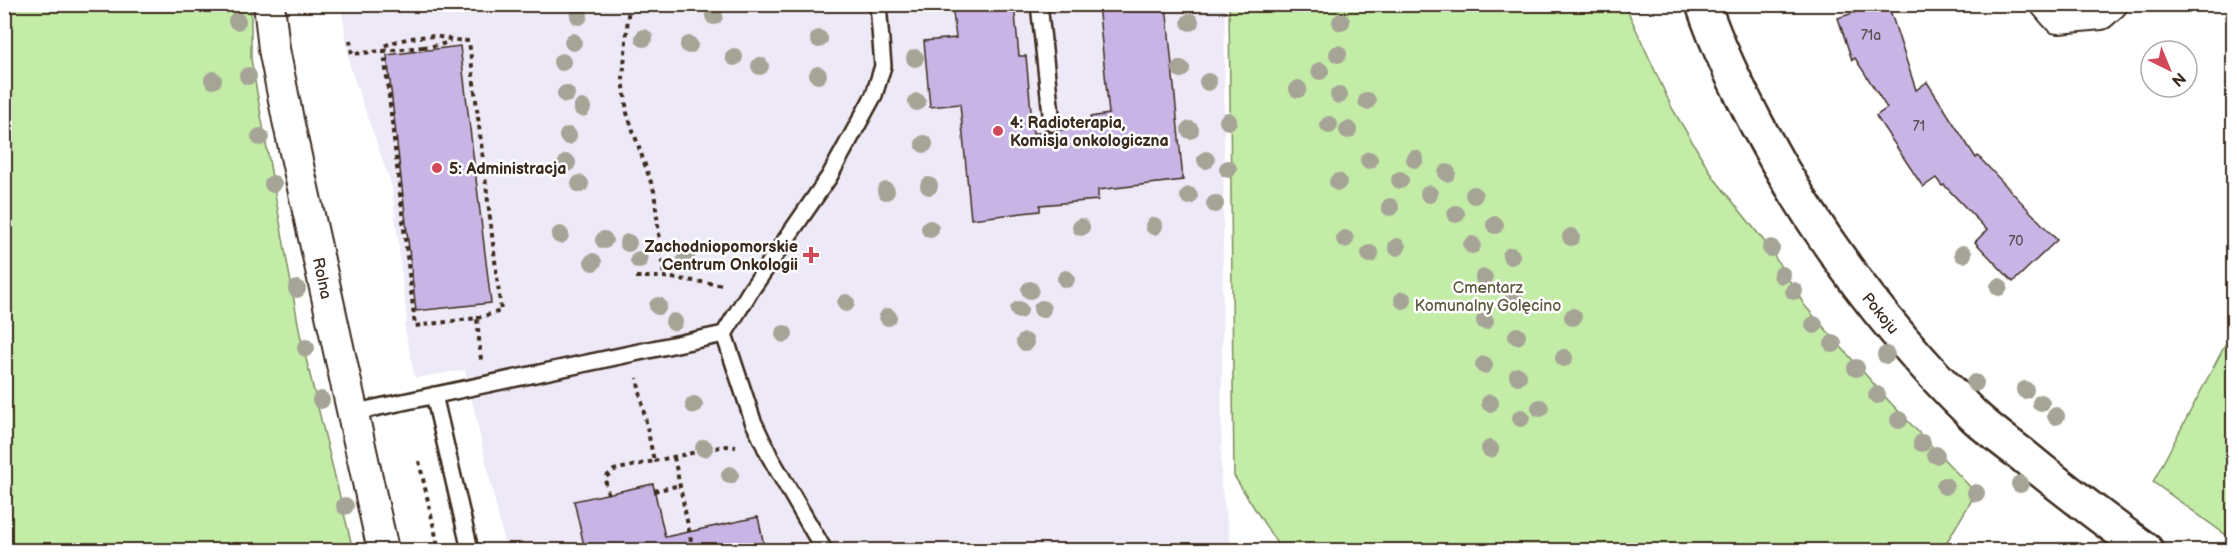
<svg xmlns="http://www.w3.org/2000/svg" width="2238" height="555" viewBox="0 0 2238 555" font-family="'Balsamiq Sans',sans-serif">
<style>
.built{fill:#eee9f7}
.green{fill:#c3eca7;stroke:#7f8b62;stroke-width:1.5}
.building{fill:#c8b5e5;stroke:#3b2a1e;stroke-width:1.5}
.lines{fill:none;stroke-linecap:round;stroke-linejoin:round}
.lane-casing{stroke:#3b2a1e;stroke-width:20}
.street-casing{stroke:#3b2a1e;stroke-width:34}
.secondary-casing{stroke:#3b2a1e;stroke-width:38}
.path{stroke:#3b2a1e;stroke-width:4;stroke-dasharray:4.5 4.5;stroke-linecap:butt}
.lane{stroke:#fff;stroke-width:15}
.street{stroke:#fff;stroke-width:30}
.secondary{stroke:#fff;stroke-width:33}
.tree{fill:#a6a496}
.poi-dot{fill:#d1495b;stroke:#fff;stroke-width:2}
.labels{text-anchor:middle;stroke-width:5;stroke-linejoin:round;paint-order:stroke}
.number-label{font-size:14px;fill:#5e4d50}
.poi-label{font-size:16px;font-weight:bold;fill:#3b2a1e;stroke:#fff;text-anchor:start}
.street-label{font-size:16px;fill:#3b2a1e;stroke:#fff}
.park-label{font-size:16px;fill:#5d5a40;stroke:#fff}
</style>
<rect width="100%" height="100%" fill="#fff"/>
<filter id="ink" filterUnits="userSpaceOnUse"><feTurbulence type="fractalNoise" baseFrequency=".0167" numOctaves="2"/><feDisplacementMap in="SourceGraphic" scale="12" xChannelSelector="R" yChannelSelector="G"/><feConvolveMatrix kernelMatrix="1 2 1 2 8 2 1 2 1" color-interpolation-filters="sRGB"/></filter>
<g filter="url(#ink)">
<!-- built -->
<path class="built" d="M341,5H1225L1221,485L1232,550H506L465,370L415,378L404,325L407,322L392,187L350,67Z"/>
<!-- green -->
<path class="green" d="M17,5H251V59L300,334L353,550H5L4,17Z
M1229,5H1625L1672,108L1714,178L1768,246L1805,306L1888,400L1976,493L1942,550H1281L1234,476Z
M2233,330V540L2153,482Z"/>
<!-- building -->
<path class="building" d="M952,4H1014L1019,56H1026L1033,133H1052L1058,130L1090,127V117L1109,114L1098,4H1166L1183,180L1098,190V200L1040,205V211L971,219L960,104L930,107L924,41L956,38Z
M1879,4H1888L1916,90L1927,82L1976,158L1978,156L2057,240L2013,282L1975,242L1987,230L1944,185L1942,186L1936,178L1923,187L1876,116L1887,108L1855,58L1852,60L1838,18Z
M460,46L491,303L416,311L387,55Z
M653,484L665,537L758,517L765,550H585L574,501Z"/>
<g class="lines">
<defs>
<path id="lane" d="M1039,4L1052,123
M724,334L753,421L770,457L824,550
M434,395L470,550
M351,413L724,334L751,290L829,177L874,95L883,66L878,4"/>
<path id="street" d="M269,4L274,49L288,120L383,550
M2046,4L2058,18L2101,14L2112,4"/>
<path id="secondary" d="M1703,4C1717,46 1737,86 1757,125C1814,232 1887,331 1974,416C1988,429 2004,441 2020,453C2061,487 2103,519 2146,550"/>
</defs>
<!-- lane casing -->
<use href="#lane" class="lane-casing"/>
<!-- street casing -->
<use href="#street" class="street-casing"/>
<!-- secondary casing -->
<use href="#secondary" class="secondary-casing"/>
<!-- path -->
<path class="path" d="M629,4L623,78L627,113L654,191L664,277
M350,40L352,54L423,47L424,50
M423,47L440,45L450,41
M636,277H664L724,285
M477,318L501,311L469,41C459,41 450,39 440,37C427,34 396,40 384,46V52L415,326L477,318L481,360
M674,457L693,550
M419,461L439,550
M654,461L725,446L736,447
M654,491L680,485
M608,494L605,478L614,470L654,461L637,378"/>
<!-- lane -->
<use href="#lane" class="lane"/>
<!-- street -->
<use href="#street" class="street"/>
<!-- secondary -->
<use href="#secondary" class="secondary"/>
</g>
<!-- trees -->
<g class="tree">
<circle cx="579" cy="16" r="9"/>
<circle cx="714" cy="16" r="9"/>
<circle cx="237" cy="21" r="9"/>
<circle cx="1190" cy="22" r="9"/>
<circle cx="1341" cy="22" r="9"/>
<circle cx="644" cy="38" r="9"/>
<circle cx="819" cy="39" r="9"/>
<circle cx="573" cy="42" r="9"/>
<circle cx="689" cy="45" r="9"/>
<circle cx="1338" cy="54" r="9"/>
<circle cx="734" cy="57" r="9"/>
<circle cx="915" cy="58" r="9"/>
<circle cx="562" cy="62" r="9"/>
<circle cx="760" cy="66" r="9"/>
<circle cx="1181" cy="69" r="9"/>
<circle cx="1320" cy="71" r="9"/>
<circle cx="818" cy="75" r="9"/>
<circle cx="248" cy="76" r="9"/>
<circle cx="213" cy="80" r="9"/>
<circle cx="1208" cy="82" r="9"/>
<circle cx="1298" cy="89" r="9"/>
<circle cx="566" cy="94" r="9"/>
<circle cx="1339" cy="95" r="9"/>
<circle cx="1367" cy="101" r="9"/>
<circle cx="917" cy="102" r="9"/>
<circle cx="582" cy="108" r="9"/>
<circle cx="1228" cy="121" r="9"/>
<circle cx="1329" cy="125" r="9"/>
<circle cx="1190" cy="130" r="9"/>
<circle cx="1348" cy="130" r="9"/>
<circle cx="568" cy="136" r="9"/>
<circle cx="260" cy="137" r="9"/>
<circle cx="924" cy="144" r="9"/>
<circle cx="1415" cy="159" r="9"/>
<circle cx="1206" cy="160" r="9"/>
<circle cx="1369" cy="160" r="9"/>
<circle cx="567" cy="163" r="9"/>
<circle cx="1228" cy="169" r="9"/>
<circle cx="1447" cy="173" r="9"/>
<circle cx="1400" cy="180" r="9"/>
<circle cx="1338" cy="182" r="9"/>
<circle cx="273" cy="184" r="9"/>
<circle cx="580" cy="184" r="9"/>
<circle cx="929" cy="186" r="9"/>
<circle cx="886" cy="191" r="9"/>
<circle cx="1429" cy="194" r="9"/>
<circle cx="1474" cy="195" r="9"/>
<circle cx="1189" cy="196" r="9"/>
<circle cx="1215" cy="204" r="9"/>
<circle cx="1390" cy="207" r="9"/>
<circle cx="1456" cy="214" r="9"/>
<circle cx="1495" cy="225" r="9"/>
<circle cx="1154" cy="226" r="9"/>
<circle cx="1081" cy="227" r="9"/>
<circle cx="930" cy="229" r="9"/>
<circle cx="560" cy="235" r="9"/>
<circle cx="1571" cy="237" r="9"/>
<circle cx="1345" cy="239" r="9"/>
<circle cx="604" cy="240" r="9"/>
<circle cx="628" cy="243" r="9"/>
<circle cx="1472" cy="245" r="9"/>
<circle cx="1397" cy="247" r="9"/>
<circle cx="1771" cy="248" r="9"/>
<circle cx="1370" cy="254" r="9"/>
<circle cx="1963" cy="254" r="9"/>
<circle cx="1511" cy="256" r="9"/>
<circle cx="686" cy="259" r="9"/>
<circle cx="639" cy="260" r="9"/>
<circle cx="593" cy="262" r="9"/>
<circle cx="1782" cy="275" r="9"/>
<circle cx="1484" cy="278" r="9"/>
<circle cx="1066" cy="279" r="9"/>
<circle cx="1999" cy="287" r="9"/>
<circle cx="297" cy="289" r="9"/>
<circle cx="1030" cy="290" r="9"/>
<circle cx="1794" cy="291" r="9"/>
<circle cx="1514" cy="297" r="9"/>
<circle cx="1403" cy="300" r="9"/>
<circle cx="846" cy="303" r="9"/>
<circle cx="658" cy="306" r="9"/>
<circle cx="1042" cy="309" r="9"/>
<circle cx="1019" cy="310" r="9"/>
<circle cx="888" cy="317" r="9"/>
<circle cx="1573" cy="317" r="9"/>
<circle cx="1485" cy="321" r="9"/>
<circle cx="674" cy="322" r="9"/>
<circle cx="1814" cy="325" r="9"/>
<circle cx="784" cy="334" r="9"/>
<circle cx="1517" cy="336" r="9"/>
<circle cx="1025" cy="342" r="9"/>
<circle cx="1833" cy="344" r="9"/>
<circle cx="306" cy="348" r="9"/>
<circle cx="1886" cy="355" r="9"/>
<circle cx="1564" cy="358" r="9"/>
<circle cx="1484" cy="365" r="9"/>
<circle cx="1856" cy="368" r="9"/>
<circle cx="1518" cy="376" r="9"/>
<circle cx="1975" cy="383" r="9"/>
<circle cx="2025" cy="390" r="9"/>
<circle cx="1877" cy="395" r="9"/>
<circle cx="321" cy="400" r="9"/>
<circle cx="1490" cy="403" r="9"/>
<circle cx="2041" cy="403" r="9"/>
<circle cx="694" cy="405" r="9"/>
<circle cx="1540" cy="408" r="9"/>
<circle cx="2056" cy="416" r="9"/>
<circle cx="1521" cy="418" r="9"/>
<circle cx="1899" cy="420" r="9"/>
<circle cx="1922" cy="443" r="9"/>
<circle cx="704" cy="448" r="9"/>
<circle cx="1490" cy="449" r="9"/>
<circle cx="1936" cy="455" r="9"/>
<circle cx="730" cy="475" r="9"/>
<circle cx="2020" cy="484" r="9"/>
<circle cx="1945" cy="486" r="9"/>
<circle cx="1976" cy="493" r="9"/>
<circle cx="345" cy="506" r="9"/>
</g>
</g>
<!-- markers -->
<g class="poi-dot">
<circle cx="998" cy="131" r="6"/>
<circle cx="437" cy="168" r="6"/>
<path d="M808 246h6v6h6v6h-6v6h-6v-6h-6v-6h6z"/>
</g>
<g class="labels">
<!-- number labels -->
<g class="number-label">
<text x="1871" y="40">71a</text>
<text x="1919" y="131">71</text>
<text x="2016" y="246">70</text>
</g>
<!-- poi labels -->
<g class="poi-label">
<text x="1010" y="128">4: Radioterapia,<tspan x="1010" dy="18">Komisja onkologiczna</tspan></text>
<text x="449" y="174">5: Administracja</text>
<text x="798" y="252" text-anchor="end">Zachodniopomorskie<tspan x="798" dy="18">Centrum Onkologii</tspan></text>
</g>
<!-- street labels -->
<g class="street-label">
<text transform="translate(323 278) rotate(78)" y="6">Rolna</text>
<text transform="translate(1881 313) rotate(51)" y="6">Pokoju</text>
</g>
<!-- park labels -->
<g class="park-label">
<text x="1488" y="293">Cmentarz<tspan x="1488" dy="18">Komunalny Golęcino</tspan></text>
</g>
</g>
<!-- margin -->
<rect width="2238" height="555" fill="none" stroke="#fff" stroke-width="24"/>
<rect x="12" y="12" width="2214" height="531" fill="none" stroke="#3b2a1e" stroke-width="2" filter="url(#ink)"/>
<!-- north arrow -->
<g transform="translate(2169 69) rotate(137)"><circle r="28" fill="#ffffff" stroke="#b1aaa5" stroke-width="1.5"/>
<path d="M0-4.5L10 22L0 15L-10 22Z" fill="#d1495b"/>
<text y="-9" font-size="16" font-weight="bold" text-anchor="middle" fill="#3b2a1e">N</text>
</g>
</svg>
